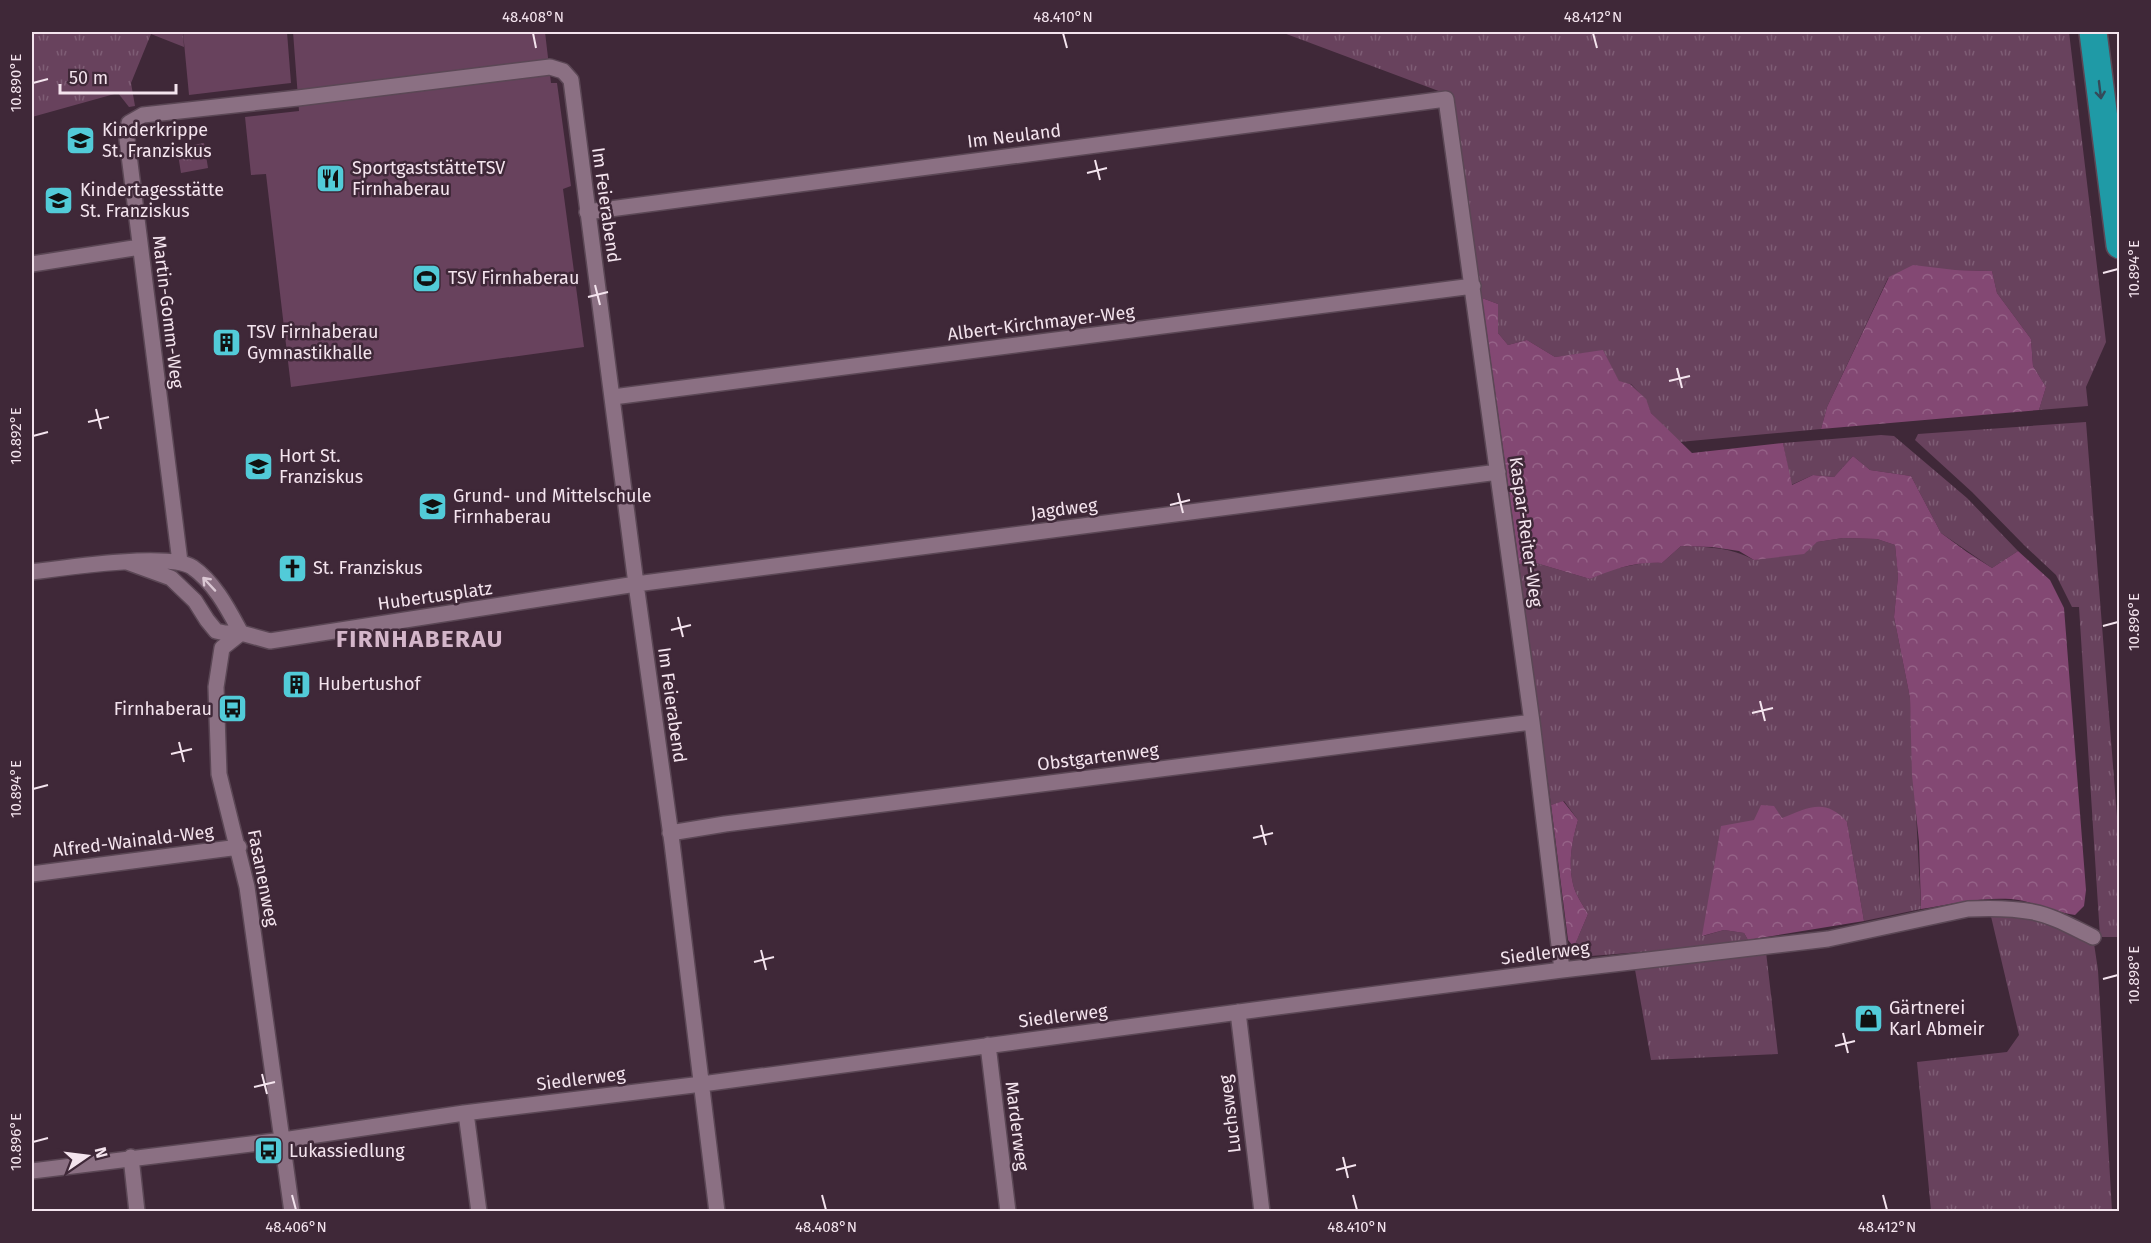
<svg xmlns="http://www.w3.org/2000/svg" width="2151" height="1243" viewBox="0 0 2151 1243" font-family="'Fira Sans',sans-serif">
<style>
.grass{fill:url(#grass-tufts)}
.forest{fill:url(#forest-crowns)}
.pitch{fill:#68425d}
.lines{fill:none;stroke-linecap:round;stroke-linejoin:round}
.street-casing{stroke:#5b4755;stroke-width:18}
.highway-casing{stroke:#5b4755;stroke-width:30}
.street{stroke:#8b7083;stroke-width:15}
.highway{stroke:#1f9aa6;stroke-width:27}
.oneway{stroke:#354a59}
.oneway2{stroke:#dac7d3}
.ticks{fill:none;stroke:#f4e4ee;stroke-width:2}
.labels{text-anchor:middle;stroke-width:5;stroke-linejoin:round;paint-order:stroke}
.poi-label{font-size:18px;fill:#f4e4ee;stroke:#3f2838;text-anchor:start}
.street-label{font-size:18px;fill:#f4e4ee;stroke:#3f2838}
.district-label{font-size:24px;font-weight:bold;letter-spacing:1.5px;fill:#d4b6ca;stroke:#3f2838}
.neatline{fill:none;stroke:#f4e4ee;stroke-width:2}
.ticks-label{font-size:15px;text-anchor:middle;fill:#f4e4ee}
</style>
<defs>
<pattern id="grass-tufts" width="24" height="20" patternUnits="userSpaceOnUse" patternTransform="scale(1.5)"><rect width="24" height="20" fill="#68425d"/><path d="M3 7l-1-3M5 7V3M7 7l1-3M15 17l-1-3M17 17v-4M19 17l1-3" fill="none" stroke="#7e5d75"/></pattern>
<pattern id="forest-crowns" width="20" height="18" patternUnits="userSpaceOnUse" patternTransform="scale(1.5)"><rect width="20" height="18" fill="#834873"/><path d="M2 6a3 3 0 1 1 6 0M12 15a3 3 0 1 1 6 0" fill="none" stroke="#956287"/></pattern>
</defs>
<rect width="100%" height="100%" fill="#3f2838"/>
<!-- grass -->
<path class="grass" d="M32,32H183L184,47L151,34L131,83L135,106L129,107L118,93L32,117Z
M1281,32H2069L2106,342L2086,387L2088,406L2039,410L2046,387L2033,366L2031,339L1997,293L1992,271L1955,270L1888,278L1827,407L1821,429L1679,442L1651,413L1645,399L1631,384L1619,382L1603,351L1555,357L1527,340L1508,345L1498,333V304L1482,298L1452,96Z
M204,143L208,168L181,173L177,148Z
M2086,422L2119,842V937H2100L2079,607H2072L2056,575L2025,546L1972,492L1915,440L1918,434Z
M1881,435L1894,436L1967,498L2018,551L1992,568L1941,533L1911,476L1870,470L1853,456L1834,477L1813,475L1791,485L1783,443Z
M1843,538L1877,539L1895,545L1898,576L1894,617L1910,698L1921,909L1864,921L1847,822L1703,936L1724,930L1744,933L1748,940L1702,947L1579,957L1574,947L1588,914C1583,905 1575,894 1573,884C1568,863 1572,841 1578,820L1564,801L1551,805L1519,564L1536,563L1590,579L1609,570L1648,562L1662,563L1681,546C1707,547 1731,547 1754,560L1817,542Z
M1989,908L2034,912L2093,937L2098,970L2112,1211H1931L1917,1062L2007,1052L2019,1035Z
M1766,952L1778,1054L1651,1060L1634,964Z"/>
<!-- forest -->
<path class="forest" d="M1913,265L1955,270L1992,271L1997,293L2031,339L2033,366L2046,387L2039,410L1821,429L1827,407L1889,277Z
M1482,298L1498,304V333L1508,345L1527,340L1555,357L1603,350L1619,381L1630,384L1646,399L1651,413L1692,453L1783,443L1792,485L1813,475L1834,477L1853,456L1870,470L1911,476L1941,533L1967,552L1992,568L2018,551L2050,580L2064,608L2086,890L2084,906L2075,915C2052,912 2033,901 2011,899C1981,897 1950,904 1921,909L1919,842L1912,775L1910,698L1894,617L1898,576L1895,545L1877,539L1843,538L1817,542L1804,554L1754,560L1739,551L1712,547L1681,546L1662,563C1637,561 1613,569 1590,579L1536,563L1519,564Z
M1563,801L1578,820C1572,841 1568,863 1573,884C1575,894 1583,905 1588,914L1574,947L1568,940L1551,805Z
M1761,805L1774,806L1782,818C1808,808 1825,797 1847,822L1864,921L1748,940L1744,933L1724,930L1702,936L1721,826L1754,820Z"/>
<!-- pitch -->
<path class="pitch" d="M183,32H287L291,83L189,95Z
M293,32H545L551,83H557L571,186L563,189L584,347L291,387L266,174L251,175L245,117L299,111Z"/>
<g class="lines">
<defs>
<path id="street" d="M587,212L1446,99L1532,722L1562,970
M32,264L140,247
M613,397L1473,286
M127,562L171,578L195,601L207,620L216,631L225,633H241L270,641L636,584L1498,472
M180,562L127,139L129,123L143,115L298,98L550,67L563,71L571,80L636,584L672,843L717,1212
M32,572C62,568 169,552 192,567C215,583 228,609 241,633
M241,633L222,648L216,687L219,774L247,887L292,1212
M670,833L725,824L1532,722
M32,874L239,847
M1238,1012L1262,1212
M988,1045L1008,1212
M466,1113L479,1212
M131,1157L137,1212
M32,1171L283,1140L464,1113L702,1084L1254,1010L1562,970L1828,939L1968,909C1989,908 2012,908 2033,912C2054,916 2074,928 2093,937"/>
<path id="highway" d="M2093,32L2120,245"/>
</defs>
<!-- street casing -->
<use href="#street" class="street-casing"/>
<!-- highway casing -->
<use href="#highway" class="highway-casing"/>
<!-- street -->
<use href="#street" class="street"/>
<!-- highway -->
<use href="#highway" class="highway"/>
</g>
<!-- one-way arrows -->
<defs><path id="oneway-shaft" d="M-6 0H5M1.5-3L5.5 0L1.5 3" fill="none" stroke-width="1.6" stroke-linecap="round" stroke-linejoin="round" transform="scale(1.5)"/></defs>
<use class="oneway" href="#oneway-shaft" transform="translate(2100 90) rotate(83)"/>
<use class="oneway2" href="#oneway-shaft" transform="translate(209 584) rotate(-133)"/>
<!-- ticks -->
<path class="ticks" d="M533,33L536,48M1063,33L1067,48M1593,33L1597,48M33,83L48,79M1095,160L1100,180M1087,173L1107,168M2103,273L2118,269M595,285L600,305M588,297L608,292M1677,368L1682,388M1669,381L1690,376M96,409L101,429M88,422L109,417M33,436L48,432M1178,493L1183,513M1170,505L1190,500M678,617L683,637M2103,626L2118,622M671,630L691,625M1760,701L1765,721M1752,713L1773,708M179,742L184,762M171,754L192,749M33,789L48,785M1261,825L1266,845M1253,838L1273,833M761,950L766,970M754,962L774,957M2103,979L2118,975M1843,1033L1848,1053M1835,1046L1855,1041M262,1074L267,1094M254,1087L275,1082M33,1142L48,1138M1343,1157L1348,1178M1336,1170L1356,1165M292,1195L296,1210M822,1195L826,1210M1353,1195L1357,1210M1883,1195L1887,1210"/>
<!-- icons -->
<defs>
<symbol id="school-square" viewBox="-11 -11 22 22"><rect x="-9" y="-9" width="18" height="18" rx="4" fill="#52cbd8" stroke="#3f2838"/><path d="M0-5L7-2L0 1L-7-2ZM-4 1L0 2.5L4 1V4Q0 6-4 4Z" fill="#111"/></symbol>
<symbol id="restaurant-square" viewBox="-11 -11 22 22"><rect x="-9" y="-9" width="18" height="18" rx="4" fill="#52cbd8" stroke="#3f2838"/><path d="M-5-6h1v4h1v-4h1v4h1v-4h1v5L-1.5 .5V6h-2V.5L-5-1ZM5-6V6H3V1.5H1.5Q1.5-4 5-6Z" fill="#111"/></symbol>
<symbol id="stadium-square" viewBox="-11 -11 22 22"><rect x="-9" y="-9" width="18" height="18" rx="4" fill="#52cbd8" stroke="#3f2838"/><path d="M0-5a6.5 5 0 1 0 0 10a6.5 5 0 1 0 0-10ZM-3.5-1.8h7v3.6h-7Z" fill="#111"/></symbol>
<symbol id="building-square" viewBox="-11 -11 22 22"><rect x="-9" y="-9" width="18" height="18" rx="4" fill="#52cbd8" stroke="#3f2838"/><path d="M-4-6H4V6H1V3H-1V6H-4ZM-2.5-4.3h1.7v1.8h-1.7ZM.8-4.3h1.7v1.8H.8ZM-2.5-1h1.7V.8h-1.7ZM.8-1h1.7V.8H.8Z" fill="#111"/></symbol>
<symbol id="church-square" viewBox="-11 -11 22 22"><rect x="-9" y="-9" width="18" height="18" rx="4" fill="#52cbd8" stroke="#3f2838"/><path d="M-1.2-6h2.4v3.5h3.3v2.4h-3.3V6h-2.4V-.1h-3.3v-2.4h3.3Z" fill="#111"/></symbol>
<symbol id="bus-square" viewBox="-11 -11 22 22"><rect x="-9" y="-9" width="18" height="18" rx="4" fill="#52cbd8" stroke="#3f2838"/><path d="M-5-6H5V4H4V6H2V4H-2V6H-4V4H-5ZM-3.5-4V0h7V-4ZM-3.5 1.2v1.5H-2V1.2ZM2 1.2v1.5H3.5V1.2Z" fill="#111"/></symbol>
<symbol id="shop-square" viewBox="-11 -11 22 22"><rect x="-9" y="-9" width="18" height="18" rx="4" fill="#52cbd8" stroke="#3f2838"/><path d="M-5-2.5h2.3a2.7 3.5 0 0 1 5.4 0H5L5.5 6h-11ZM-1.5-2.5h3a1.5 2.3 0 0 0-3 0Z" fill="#111"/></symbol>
</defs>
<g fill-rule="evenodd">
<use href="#school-square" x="64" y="124" width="33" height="33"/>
<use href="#restaurant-square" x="314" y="162" width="33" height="33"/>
<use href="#school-square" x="42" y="184" width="33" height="33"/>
<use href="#stadium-square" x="410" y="262" width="33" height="33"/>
<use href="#building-square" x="210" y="326" width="33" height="33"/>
<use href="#school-square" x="242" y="450" width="33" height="33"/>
<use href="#school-square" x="416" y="490" width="33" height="33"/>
<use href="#church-square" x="276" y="552" width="33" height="33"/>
<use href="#building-square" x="280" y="668" width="33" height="33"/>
<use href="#bus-square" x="216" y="692" width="33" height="33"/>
<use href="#shop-square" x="1852" y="1002" width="33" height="33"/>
<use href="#bus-square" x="252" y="1134" width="33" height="33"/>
</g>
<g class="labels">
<!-- poi labels -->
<g class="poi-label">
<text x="102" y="136">Kinderkrippe<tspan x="102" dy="21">St. Franziskus</tspan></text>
<text x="352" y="174">SportgaststätteTSV<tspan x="352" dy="21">Firnhaberau</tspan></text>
<text x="80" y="196">Kindertagesstätte<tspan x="80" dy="21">St. Franziskus</tspan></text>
<text x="448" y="284">TSV Firnhaberau</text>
<text x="247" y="338">TSV Firnhaberau<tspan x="247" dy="21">Gymnastikhalle</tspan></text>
<text x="279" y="462">Hort St.<tspan x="279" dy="21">Franziskus</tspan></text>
<text x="453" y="502">Grund- und Mittelschule<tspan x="453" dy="21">Firnhaberau</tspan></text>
<text x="313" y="574">St. Franziskus</text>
<text x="318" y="690">Hubertushof</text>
<text x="212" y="715" text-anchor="end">Firnhaberau</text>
<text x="1889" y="1014">Gärtnerei<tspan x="1889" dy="21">Karl Abmeir</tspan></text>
<text x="289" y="1157">Lukassiedlung</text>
</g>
<!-- street labels -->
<g class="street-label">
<text transform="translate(1014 136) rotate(-7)" y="6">Im Neuland</text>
<text transform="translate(606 205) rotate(82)" y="6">Im Feierabend</text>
<text transform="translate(168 312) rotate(83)" y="6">Martin-Gomm-Weg</text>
<text transform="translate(1041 323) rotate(-7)" y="6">Albert-Kirchmayer-Weg</text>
<text transform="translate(1064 509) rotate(-7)" y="6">Jagdweg</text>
<text transform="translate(1526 532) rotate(82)" y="6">Kaspar-Reiter-Weg</text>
<text transform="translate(435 596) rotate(-8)" y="6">Hubertusplatz</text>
<text transform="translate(672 705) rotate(82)" y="6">Im Feierabend</text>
<text transform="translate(1098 757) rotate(-7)" y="6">Obstgartenweg</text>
<text transform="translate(133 841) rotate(-7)" y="6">Alfred-Wainald-Weg</text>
<text transform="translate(263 878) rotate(79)" y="6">Fasanenweg</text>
<text transform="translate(1545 953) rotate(-7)" y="6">Siedlerweg</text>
<text transform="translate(1063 1016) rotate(-7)" y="6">Siedlerweg</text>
<text transform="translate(581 1079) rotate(-7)" y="6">Siedlerweg</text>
<text transform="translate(1230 1114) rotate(-97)" y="6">Luchsweg</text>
<text transform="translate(1017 1126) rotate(83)" y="6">Marderweg</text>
</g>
<!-- district labels -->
<g class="district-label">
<text x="420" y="647">FIRNHABERAU</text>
</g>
</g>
<!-- border -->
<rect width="2151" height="1243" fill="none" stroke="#3f2838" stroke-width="66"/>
<!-- north arrow -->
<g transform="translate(87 1156) rotate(76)" stroke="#3f2838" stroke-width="4.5" paint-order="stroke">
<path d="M0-4.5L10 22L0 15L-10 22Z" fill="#f4e4ee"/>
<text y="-9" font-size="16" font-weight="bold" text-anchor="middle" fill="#f4e4ee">N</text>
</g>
<!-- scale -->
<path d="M60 84v9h116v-9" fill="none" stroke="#f4e4ee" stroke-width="3"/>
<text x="69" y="84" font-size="18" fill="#f4e4ee" stroke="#3f2838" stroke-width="4.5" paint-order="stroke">50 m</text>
<rect x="33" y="33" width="2085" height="1177" class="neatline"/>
<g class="ticks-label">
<text x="533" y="22">48.408°N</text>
<text x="1063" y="22">48.410°N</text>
<text x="1593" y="22">48.412°N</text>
<text transform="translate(16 83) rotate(-90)" y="5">10.890°E</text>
<text transform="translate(2134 269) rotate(-90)" y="5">10.894°E</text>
<text transform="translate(16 436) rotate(-90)" y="5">10.892°E</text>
<text transform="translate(2134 622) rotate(-90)" y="5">10.896°E</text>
<text transform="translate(16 789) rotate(-90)" y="5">10.894°E</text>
<text transform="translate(2134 975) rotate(-90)" y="5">10.898°E</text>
<text transform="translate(16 1142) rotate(-90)" y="5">10.896°E</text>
<text x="296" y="1232">48.406°N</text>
<text x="826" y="1232">48.408°N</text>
<text x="1357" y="1232">48.410°N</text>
<text x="1887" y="1232">48.412°N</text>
</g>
</svg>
